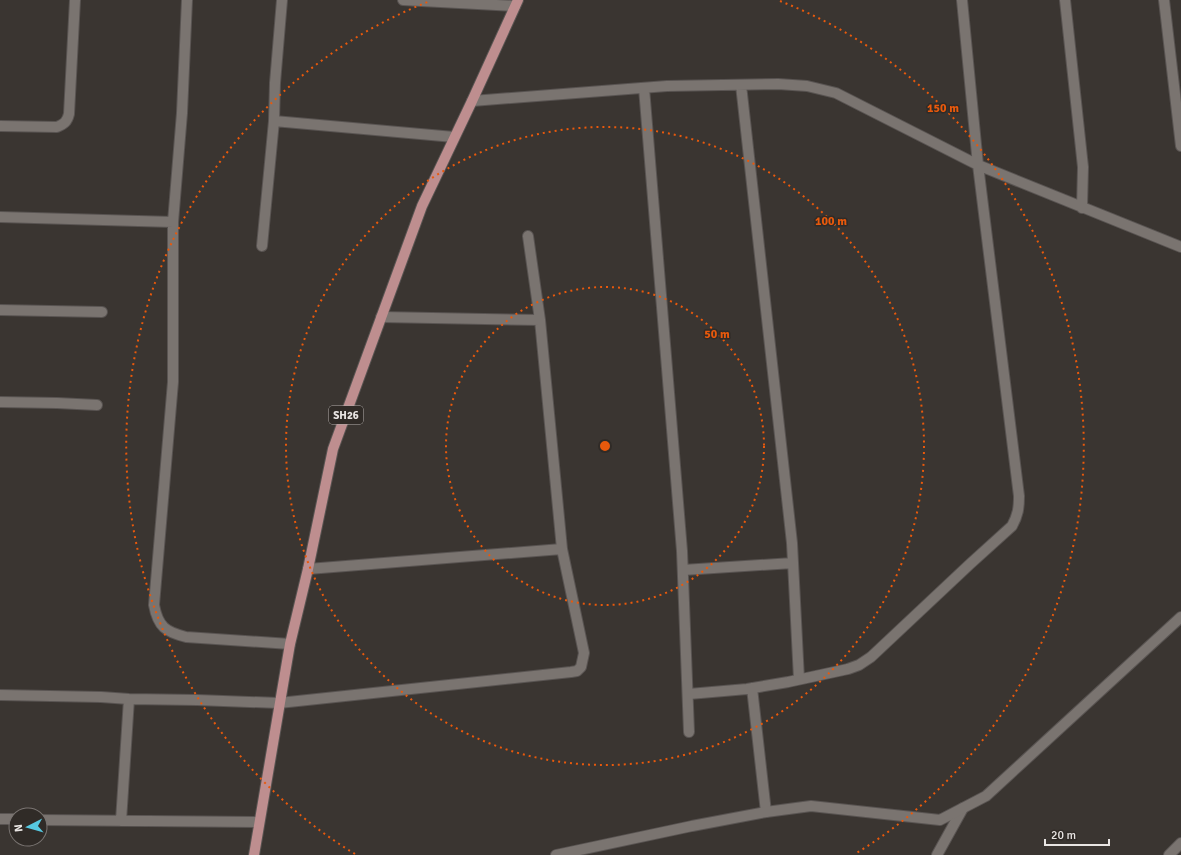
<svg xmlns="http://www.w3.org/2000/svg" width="1181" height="855" viewBox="0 0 1181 855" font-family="Signika,sans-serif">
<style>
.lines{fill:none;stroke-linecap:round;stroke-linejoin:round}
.street-casing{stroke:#595452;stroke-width:12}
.secondary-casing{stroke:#595452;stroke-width:12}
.primary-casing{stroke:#595452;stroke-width:12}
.street{stroke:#7a7470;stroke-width:10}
.secondary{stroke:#7a7470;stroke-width:10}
.primary{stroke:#be8e8f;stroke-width:10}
.ring{fill:none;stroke:#e8590c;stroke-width:2;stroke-dasharray:2 4}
.labels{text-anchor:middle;stroke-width:3;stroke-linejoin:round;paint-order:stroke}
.shield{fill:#302b27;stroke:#b2adab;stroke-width:1}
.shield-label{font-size:11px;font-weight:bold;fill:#e9e5e3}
.centre{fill:#e8590c;stroke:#302b27;stroke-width:2}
.ring-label{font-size:12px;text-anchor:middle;font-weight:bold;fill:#e8590c;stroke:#302b27;stroke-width:3;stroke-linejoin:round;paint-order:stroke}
</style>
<rect width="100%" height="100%" fill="#3a3531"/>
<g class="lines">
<defs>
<path id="street" d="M187,0L182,113L173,222V382L154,605C158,627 166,632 186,637L290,644
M403,0L515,6
M1065,0L1083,167L1082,208
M1164,0L1181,146
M741,85L792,543L799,679
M644,88L682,551L689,732
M472,101L667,86L778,84L807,86L836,93L978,165L1181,247
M274,121L454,137
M0,126L57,127C64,124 67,122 69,114L75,0
M0,217L173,222
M262,246L274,121L275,83L282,0
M0,310L102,312
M381,317L540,320
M0,402L57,403L97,405
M308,569L562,549
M683,570L793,563
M752,688L766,812
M689,694L747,689L788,682L848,669L859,665L871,657L970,564L1012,526C1018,515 1019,508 1019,496L978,165L962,0
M0,695L101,697L129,699L197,700L279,703L571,672L577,671L581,667L584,653L562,549L540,320L528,236
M0,819H16
M40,820L259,822
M121,821L129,699
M937,855L963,808
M1169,855L1181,843"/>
<path id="secondary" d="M556,855L692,826L766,812L811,806L940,820L986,796L1181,617"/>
<path id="primary" d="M254,855L290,644L308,569L333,449L422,206L472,101L518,0"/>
</defs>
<!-- street casing -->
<use href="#street" class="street-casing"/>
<!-- secondary casing -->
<use href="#secondary" class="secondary-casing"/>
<!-- primary casing -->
<use href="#primary" class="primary-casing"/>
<!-- street -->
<use href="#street" class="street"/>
<!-- secondary -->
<use href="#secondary" class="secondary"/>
<!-- primary -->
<use href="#primary" class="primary"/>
</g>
<!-- distance rings -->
<g class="ring">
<circle cx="605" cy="446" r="159"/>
<circle cx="605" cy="446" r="319"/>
<path d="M355 854A478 478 0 0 1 430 1M780 1A478 478 0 0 1 855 854"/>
</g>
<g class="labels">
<!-- shield labels -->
<rect class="shield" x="329" y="406" width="34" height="18" rx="3"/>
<g class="shield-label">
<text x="346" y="419">SH26</text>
</g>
</g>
<circle cx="605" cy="446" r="6" class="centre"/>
<g class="ring-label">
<text x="943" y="112">150 m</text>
<text x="831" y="225">100 m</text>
<text x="717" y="338">50 m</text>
</g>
<!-- north arrow -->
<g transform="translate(28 827) rotate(264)"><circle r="19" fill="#302b27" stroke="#7a7572"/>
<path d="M0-3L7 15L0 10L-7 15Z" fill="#56c9e1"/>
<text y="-6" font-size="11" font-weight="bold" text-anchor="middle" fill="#e9e5e3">N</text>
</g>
<!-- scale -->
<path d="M1045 839v6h64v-6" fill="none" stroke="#e9e5e3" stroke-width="2"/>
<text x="1051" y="839" font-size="12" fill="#e9e5e3" stroke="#302b27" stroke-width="3" paint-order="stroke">20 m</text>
</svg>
